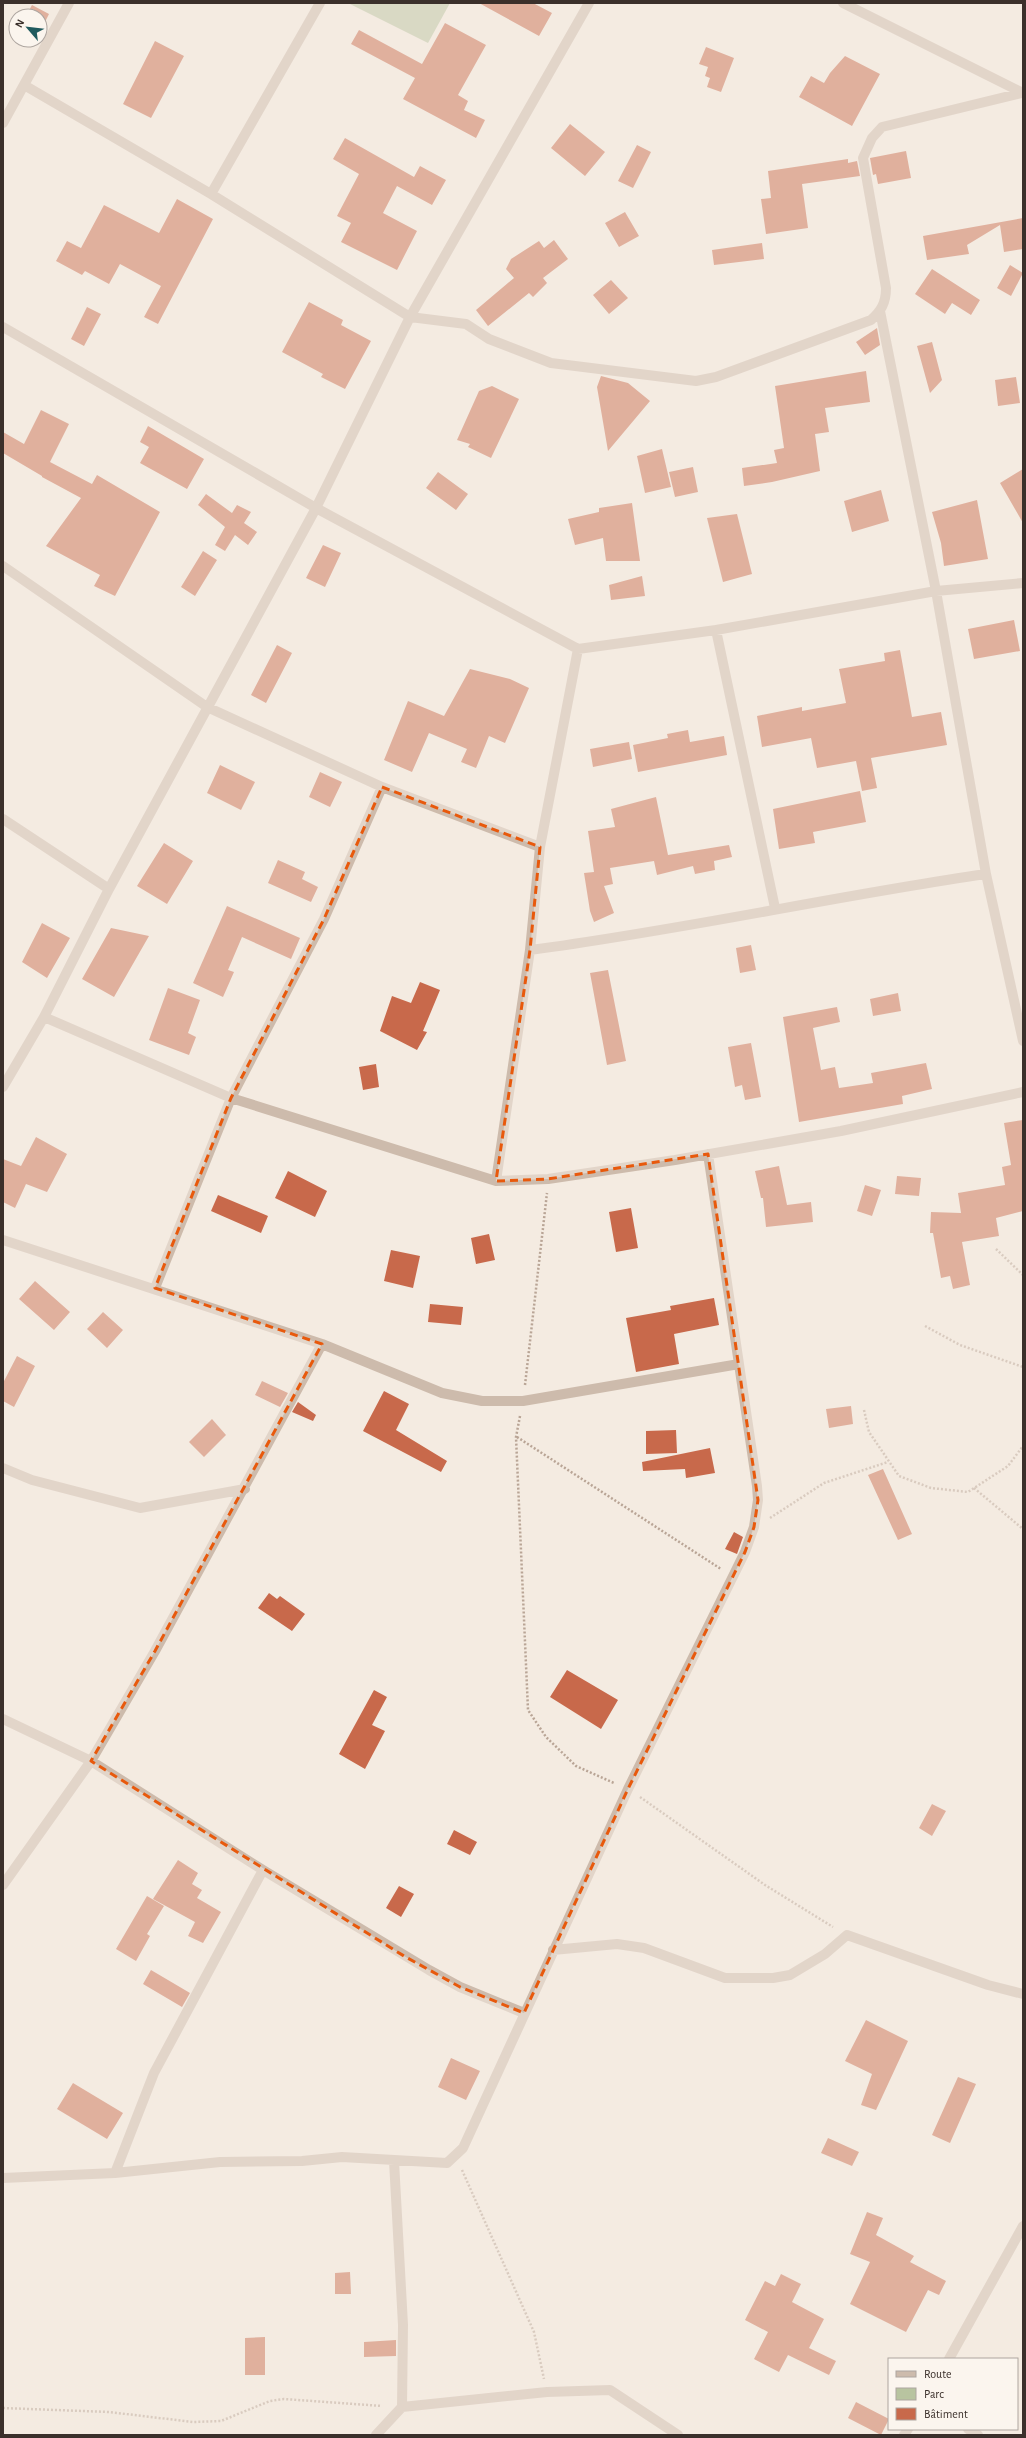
<svg xmlns="http://www.w3.org/2000/svg" width="1026" height="2438" viewBox="0 0 1026 2438" font-family="'Alegreya Sans',sans-serif">
<style>
.green{fill:#b8c4a0}
.building{fill:#c8694b}
.lines{fill:none;stroke-linecap:round;stroke-linejoin:round}
.path{stroke:#b9a596;stroke-width:2.5;stroke-dasharray:2 2;stroke-linecap:butt}
.minor{stroke:#cdbbac;stroke-width:10}
.marked{fill:none;stroke:#e8590c;stroke-width:3;stroke-dasharray:8 5;stroke-linejoin:round}
</style>
<rect width="100%" height="100%" fill="#f4ebe1"/>
<!-- green -->
<path class="green" d="M348,3H450L428,43Z"/>
<!-- building -->
<path class="building" d="M479,3H533L552,13L539,36Z
M32,5L49,14L40,32V16H26Z
M445,23L486,45L458,95L468,101L464,110L485,120L476,138L403,99L415,78L351,44L359,30L422,64Z
M155,41L184,56L151,118L123,104Z
M706,47L734,58L721,92L707,87L710,78L705,76L708,67L699,64Z
M845,56L880,74L852,126L799,97L811,76L824,83L830,73Z
M570,124L605,152L585,176L551,148Z
M345,138L414,177L420,166L446,180L432,205L397,186L383,213L417,231L397,270L341,242L351,223L337,216L359,174L333,159Z
M637,145L651,152L633,188L618,181Z
M906,151L911,178L878,184L876,174L873,175L870,158Z
M848,159V163L857,161L860,176L802,184L808,228L766,234L761,199L771,198L768,171Z
M177,199L213,219L158,324L144,317L161,286L120,264L109,284L85,271L82,275L56,261L67,241L81,248L104,205L159,233Z
M625,212L639,236L619,247L605,223Z
M1023,218V249L1004,252L1000,225L967,245L969,254L927,260L923,236Z
M554,240L568,259L543,278L547,283L533,297L529,293L488,326L476,310L514,278L506,269L511,259L539,241L544,248Z
M762,243L764,259L714,265L712,250Z
M1010,265L1023,273L1011,296L997,288Z
M932,269L980,300L971,315L952,303L945,314L915,294Z
M611,280L628,298L609,314L593,295Z
M309,302L343,320L341,325L371,341L345,389L321,377L323,374L282,352Z
M87,307L101,314L84,346L71,339Z
M877,328L880,345L865,355L856,342Z
M932,342L942,380L930,393L917,346Z
M866,371L870,402L825,408L829,432L815,434L820,471L772,482L744,486L742,468L777,463L774,450L784,448L775,386Z
M601,376L628,383L650,401L608,451L597,387Z
M1016,377L1020,403L998,406L995,380Z
M492,386L519,399L491,458L468,447L470,444L457,440L479,391Z
M41,410L69,424L50,462L92,484L97,475L160,512L115,596L94,586L100,575L46,546L81,498L42,477V476L3,453V432L24,444Z
M148,426L204,459L187,489L140,463L149,447L140,442Z
M662,449L671,487L645,493L637,456Z
M693,467L698,492L675,497L669,472Z
M1023,469V523L1000,483Z
M438,472L468,494L456,510L426,488Z
M881,490L889,521L852,532L844,501Z
M206,494L232,513L237,505L251,512L244,523L257,532L248,545L235,535L225,551L215,545L225,527L198,505Z
M977,500L988,559L944,566L941,543L932,512Z
M632,503L640,561H606L603,538L575,545L568,519L599,512V508Z
M737,514L752,574L723,582L707,518Z
M323,545L341,553L325,587L306,578Z
M203,551L217,560L195,596L181,587Z
M642,576L645,596L611,600L609,585Z
M1014,620L1020,651L974,659L968,629Z
M277,645L292,653L266,703L251,695Z
M900,650L912,717L941,712L947,745L871,758L877,788L862,791L856,761L817,768L811,738L762,747L757,716L802,707V711L846,703L839,669L885,661L884,653Z
M470,669L510,679L529,688L505,743L489,736L476,768L461,762L467,749L429,733L412,772L384,760L408,701L444,716Z
M688,730L690,742L724,736L727,755L638,772L633,745L668,738L667,734Z
M629,742L632,759L593,767L590,749Z
M220,765L255,782L241,810L207,793Z
M320,772L342,782L330,807L309,797Z
M860,791L866,822L813,832L815,843L779,849L773,809Z
M656,797L668,855L729,845L732,857L714,861L715,870L695,874L693,866L657,875L654,861L610,868L613,884L604,886L614,913L594,922L590,911L584,873L594,872L588,831L615,827L611,809Z
M164,843L193,861L167,904L137,886Z
M278,860L305,872L302,879L318,887L311,902L268,883Z
M227,906L300,938L291,959L242,937L228,970L234,972L223,997L193,983Z
M42,923L70,938L47,978L22,962Z
M111,928L149,936L114,997L82,979Z
M751,945L756,970L740,973L736,948Z
M608,970L626,1061L607,1065L590,973Z
M420,982L440,990L423,1031L427,1032L417,1050L380,1031L392,996L411,1003Z
M168,988L200,1000L188,1033L196,1037L189,1055L149,1040Z
M898,993L901,1011L873,1016L870,999Z
M837,1007L840,1022L813,1028L821,1070L835,1067L839,1088L873,1083L871,1073L926,1063L932,1089L902,1096L903,1104L799,1122L783,1017Z
M751,1043L761,1097L745,1100L742,1085L735,1087L728,1047Z
M376,1064L379,1087L363,1090L359,1067Z
M1023,1120V1211L996,1218L999,1236L962,1242L970,1285L953,1289L950,1276L941,1278L933,1233H930L931,1212L961,1213L958,1193L1005,1185L1002,1167L1011,1165L1004,1123Z
M36,1137L67,1154L47,1192L26,1184L15,1208L3,1202V1159L21,1166Z
M779,1166L787,1205L811,1202L813,1222L766,1227L763,1198H761L755,1171Z
M288,1171L327,1191L315,1217L275,1198Z
M897,1176L921,1178L919,1196L895,1194Z
M865,1185L881,1190L872,1216L857,1211Z
M218,1195L268,1216L261,1233L211,1211Z
M631,1208L638,1248L616,1252L609,1212Z
M489,1234L495,1260L476,1264L471,1238Z
M391,1250L420,1256L413,1288L384,1281Z
M35,1281L70,1312L54,1330L19,1299Z
M714,1298L719,1325L674,1334L679,1364L636,1372L626,1318L671,1310L670,1306Z
M430,1304L463,1307L461,1325L428,1322Z
M103,1312L123,1330L107,1348L87,1329Z
M17,1356L35,1366L14,1407L3,1401V1383Z
M262,1381L288,1393L280,1407L255,1395Z
M384,1391L409,1404L396,1430L447,1461L441,1472L363,1431Z
M298,1402L316,1415L313,1421L292,1412Z
M851,1406L853,1424L829,1428L826,1409Z
M212,1419L226,1435L204,1457L189,1442Z
M676,1430L677,1453L646,1454V1431Z
M710,1448L715,1473L686,1478L685,1469L643,1471L642,1462Z
M883,1469L912,1534L898,1540L868,1475Z
M734,1532L743,1537L737,1554L725,1549Z
M269,1593L277,1599L280,1596L305,1614L292,1631L258,1608Z
M567,1670L618,1700L601,1729L550,1697Z
M374,1690L387,1697L372,1725L385,1731L365,1769L339,1754Z
M932,1804L946,1811L932,1836L919,1828Z
M454,1830L477,1842L470,1855L447,1844Z
M178,1860L198,1873L192,1884L202,1890L197,1898L221,1912L203,1943L188,1936L195,1922L153,1899Z
M399,1886L414,1894L401,1917L386,1908Z
M147,1896L164,1906L147,1934L150,1936L136,1961L116,1949Z
M151,1970L190,1993L182,2007L143,1984Z
M866,2020L908,2041L876,2110L861,2105L872,2074L845,2061Z
M451,2058L480,2071L466,2100L438,2087Z
M958,2077L976,2084L950,2143L932,2135Z
M73,2083L123,2113L107,2139L57,2109Z
M828,2138L859,2152L852,2166L821,2153Z
M867,2212L883,2218L876,2235L914,2256L910,2262L946,2281L939,2295L928,2290L906,2332L850,2304L870,2262L850,2254Z
M350,2272L351,2294H335V2273Z
M781,2274L801,2284L792,2302L824,2319L809,2348L836,2361L829,2375L788,2355L779,2372L754,2359L768,2332L745,2320L765,2281L775,2286Z
M265,2337V2375H245V2338Z
M396,2340V2356L364,2357V2342Z
M856,2402L889,2419L881,2435L848,2418Z"/>
<g class="lines">
<!-- path -->
<path class="path" d="M996,1249L1023,1275
M925,1326L960,1345L1023,1367
M525,1385L547,1193
M864,1410L869,1432L899,1476L931,1488L968,1492L1008,1466L1023,1446
M520,1416L516,1437L528,1710L546,1737L576,1766L614,1783
M517,1437L721,1569
M974,1488L1023,1529
M770,1518L824,1483L888,1462
M640,1797L765,1885L833,1927
M462,2170L534,2332L544,2379
M3,2408L109,2412L193,2422L221,2421L270,2401L284,2399L382,2406"/>
<!-- minor -->
<path class="minor" d="M843,3L1023,93
M24,85L211,194L410,317L466,324L489,339L551,363L696,381L716,377L871,320C881,311 886,303 886,288L863,158L872,138L882,127L1022,93
M3,123L69,3
M211,194L320,3
M880,311L936,591L986,874L1023,1041
M3,327L316,508L578,649L716,630L936,591L1023,583
M3,566L207,707L382,787L540,847
M716,630L775,908
M3,819L109,889
M530,950C683,930 834,896 986,874
M44,1017L231,1098L496,1181L548,1179L675,1160L841,1131L1023,1092
M3,1087L44,1017L109,889L316,508L410,317L589,3
M496,1181L530,950L540,847L578,649
M3,1240L322,1344L442,1393L482,1401H523L739,1364
M155,1288L231,1098L324,919L382,787
M3,1468L32,1480L140,1508L245,1489
M3,1719L91,1761L263,1870L429,1970L460,1987L524,2013
M3,1885L91,1761L155,1651L322,1344
M553,1950L617,1944L644,1948L725,1978H773L790,1975L825,1954L847,1935L988,1985L1023,1994
M394,2161L403,2325L402,2407
M115,2173L154,2073L263,1870
M3,2178L115,2173L220,2162L302,2161L342,2157L447,2163L463,2148L628,1789L745,1552L754,1527L758,1500L757,1486L708,1154
M949,2359L1023,2226
M968,2429L978,2435
M376,2435L402,2407L547,2392L610,2390L678,2435
M904,2435L908,2429"/>
</g>
<!-- marked area -->
<path d="M0 0H1026V2438H0ZM382,787L540,847L530,950L496,1181L548,1179L708,1154L758,1500L754,1527L745,1552L628,1789L524,2013L460,1987L404,1956L91,1761L155,1651L322,1344L155,1288L231,1098L324,919Z" fill="#f4ebe1" fill-opacity=".55" fill-rule="evenodd"/>
<path class="marked" d="M382,787L540,847L530,950L496,1181L548,1179L708,1154L758,1500L754,1527L745,1552L628,1789L524,2013L460,1987L404,1956L91,1761L155,1651L322,1344L155,1288L231,1098L324,919Z"/>
<!-- border -->
<rect width="1026" height="2438" fill="none" stroke="#3b302b" stroke-width="8"/>
<!-- legend -->
<rect x="888" y="2358" width="130" height="72" fill="#fbf5ee" stroke="#aea6a0"/>
<rect x="896" y="2371" width="20" height="6" fill="#cdbbac" stroke="#aea6a0"/>
<text x="924" y="2378" font-size="12" fill="#3b302b">Route</text>
<rect x="896" y="2388" width="20" height="12" fill="#b8c4a0" stroke="#aea6a0"/>
<text x="924" y="2398" font-size="12" fill="#3b302b">Parc</text>
<rect x="896" y="2408" width="20" height="12" fill="#c8694b" stroke="#aea6a0"/>
<text x="924" y="2418" font-size="12" fill="#3b302b">Bâtiment</text>
<!-- north arrow -->
<g transform="translate(28 28) rotate(298)"><circle r="19" fill="#fbf5ee" stroke="#aea6a0"/>
<path d="M0-3L7 15L0 10L-7 15Z" fill="#1f5a5e"/>
<text y="-6" font-size="11" font-weight="bold" text-anchor="middle" fill="#3b302b">N</text>
</g>
</svg>
